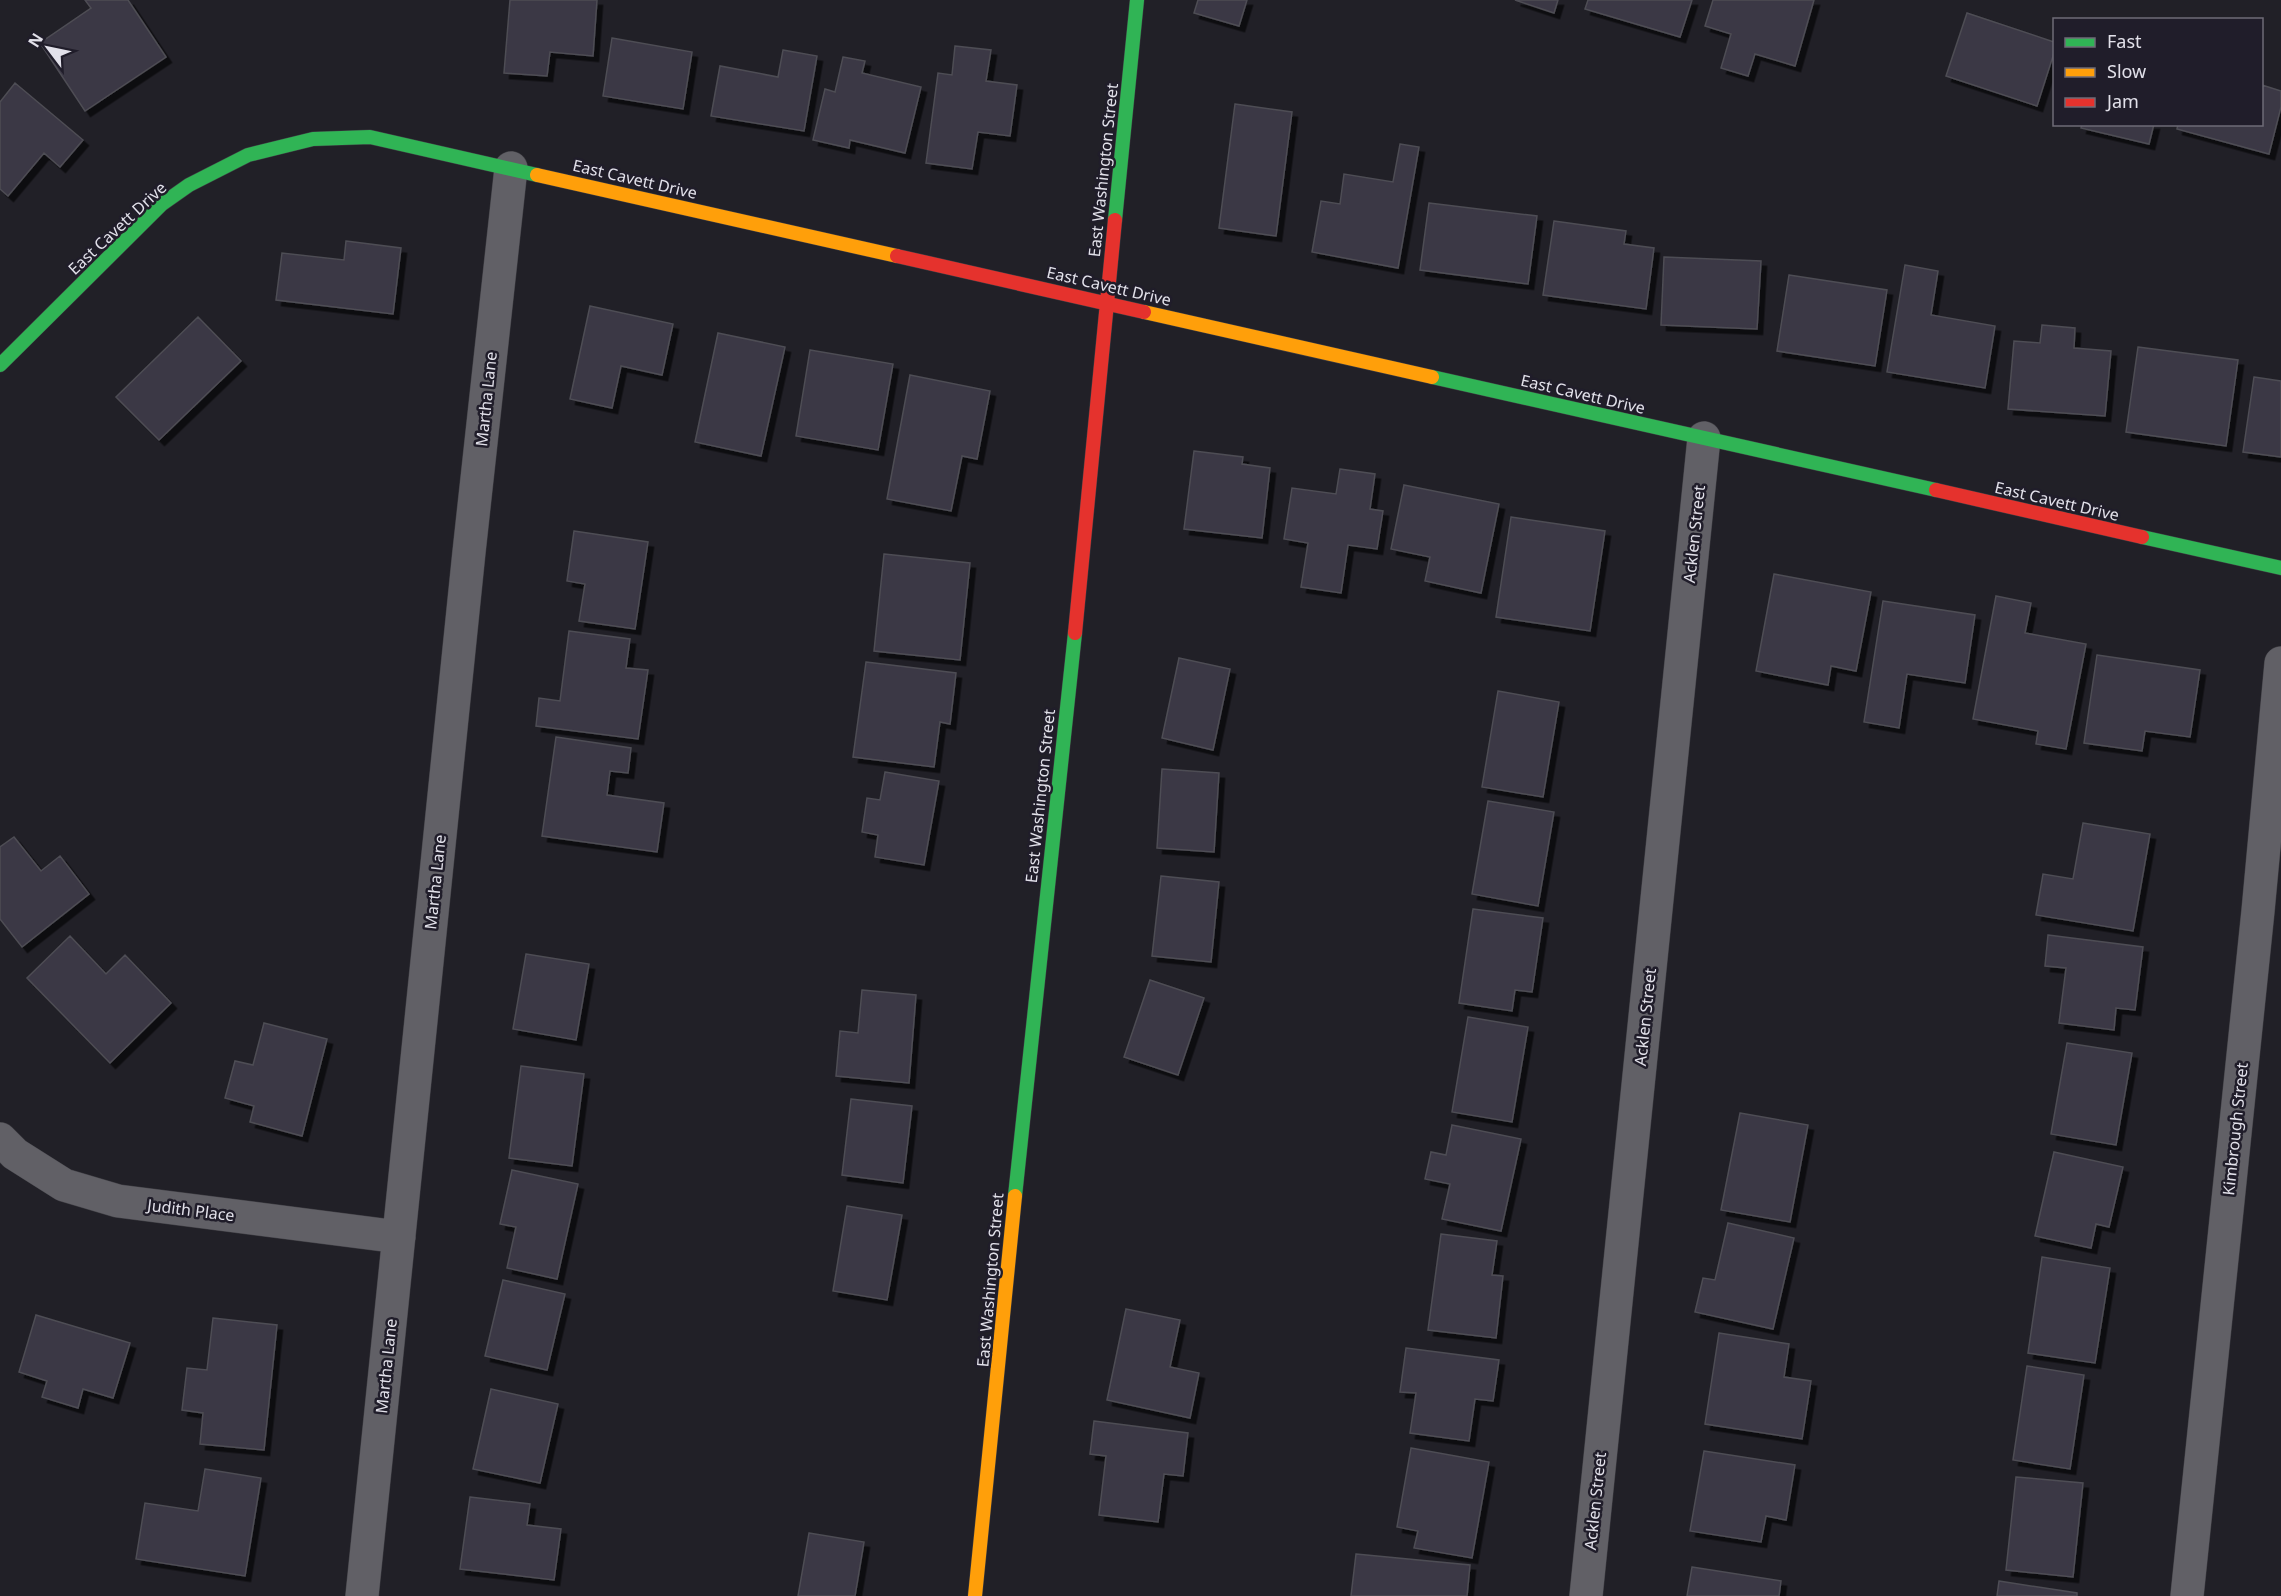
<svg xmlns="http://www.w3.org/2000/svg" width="2281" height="1596" viewBox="0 0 2281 1596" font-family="'Noto Sans',sans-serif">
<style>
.building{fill:#3b3745;stroke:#4e4d54;stroke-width:1.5;filter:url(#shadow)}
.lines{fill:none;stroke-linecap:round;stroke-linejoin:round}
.street-casing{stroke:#3e3d43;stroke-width:34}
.fast-casing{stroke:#3e3d43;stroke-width:15}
.slow-casing{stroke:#3e3d43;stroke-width:15}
.jam-casing{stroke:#3e3d43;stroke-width:15}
.street{stroke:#616066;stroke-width:33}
.fast{stroke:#30b455;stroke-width:14}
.slow{stroke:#ff9f0a;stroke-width:14}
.jam{stroke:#e5322d;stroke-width:14}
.labels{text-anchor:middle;stroke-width:5;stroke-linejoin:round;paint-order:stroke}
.street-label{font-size:16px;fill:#e2e1ea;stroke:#201d2a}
</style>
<defs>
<filter id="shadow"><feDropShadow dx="5.5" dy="5.5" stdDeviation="0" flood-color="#0009"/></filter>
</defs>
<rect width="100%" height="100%" fill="#212027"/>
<!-- building -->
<path class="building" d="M85,0H128L166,57L85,111L40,43L91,8Z
M510,0H597L593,56L550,52L547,76L504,73Z
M1198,0H1247L1239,26L1194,13Z
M1515,0H1558L1554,13Z
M1588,0H1692L1680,37L1585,9Z
M1713,0H1814L1795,66L1755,54L1748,76L1721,68L1731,34L1705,26Z
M1967,13L2054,42V53L2037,106L1946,76Z
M612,38L692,52L683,109L603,96Z
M955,46L991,50L986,81L1017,85L1010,136L978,132L972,169L926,163L938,73L952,75Z
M783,50L817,56L804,131L711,116L720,66L778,77Z
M843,57L865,61L862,73L921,87L905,153L850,140L849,148L813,140L825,89L835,92Z
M15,83L83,140L60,167L44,153L8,196L0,189V102Z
M2262,85L2281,91V107L2269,154L2177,129L2178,124H2262Z
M1235,104L1292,112L1276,236L1219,228Z
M2082,124H2154L2149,144L2081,128Z
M1400,144L1419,147L1398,268L1312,252L1321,201L1340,204L1344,174L1393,182Z
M1429,203L1537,216L1528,284L1420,270Z
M1554,221L1626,231L1624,244L1654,248L1646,309L1543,295Z
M346,241L401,248L393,314L276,300L282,253L344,260Z
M1664,257L1761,261L1757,329L1661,325Z
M1905,265L1938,271L1931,315L1995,326L1985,388L1887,372Z
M1789,275L1887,290L1875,366L1777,351Z
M590,306L673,324L662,375L621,366L612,408L570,399Z
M198,317L241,361L159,440L116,397Z
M2042,325L2075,328L2074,348L2111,351L2105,416L2008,409L2014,341L2040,343Z
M718,333L785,347L761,456L695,442Z
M2138,347L2238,360L2226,446L2126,432Z
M810,350L893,364L878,450L796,436Z
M910,375L990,391L977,459L962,456L951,511L887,499Z
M2254,377L2281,381V457L2243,452Z
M1194,451L1243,457L1242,464L1270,468L1262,538L1184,529Z
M1340,469L1375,474L1370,509L1383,511L1377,549L1348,545L1341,593L1301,587L1308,543L1284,539L1292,488L1336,494Z
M1404,485L1499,504L1481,593L1425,581L1430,557L1391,549Z
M1511,517L1605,531L1590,631L1496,617Z
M574,531L648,542L635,629L579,621L585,584L567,581Z
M884,554L970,563L960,660L874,651Z
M1774,574L1871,592L1856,671L1831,666L1828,685L1756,671Z
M1996,596L2031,603L2025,633L2086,644L2066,749L2036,744L2038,731L1973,719Z
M1883,601L1975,615L1965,683L1907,674L1899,728L1864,722Z
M569,631L630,639L626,668L648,670L638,739L536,726L539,698L560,701Z
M2097,655L2200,670L2190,737L2145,731L2142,751L2084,743Z
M1179,658L1230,669L1213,750L1162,738Z
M866,662L956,673L950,724L940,722L934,767L853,757Z
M1498,691L1559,702L1543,797L1482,787Z
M556,737L631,748L628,773L610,771L607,795L664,803L657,852L542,836Z
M1162,769L1219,773L1214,852L1157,848Z
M885,772L939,781L924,865L875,857L878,835L862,832L867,798L880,800Z
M1488,801L1554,812L1538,906L1472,894Z
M2083,823L2150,834L2133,931L2036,915L2043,874L2073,879Z
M14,837L41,871L60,856L89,894L22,947L0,919V847Z
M1161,876L1219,882L1211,962L1152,956Z
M1473,909L1543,918L1532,992L1515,990L1512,1011L1459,1003Z
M2048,935L2143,947L2135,1010L2116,1008L2114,1030L2059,1023L2066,968L2045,966Z
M70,936L106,974L125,955L171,1003L110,1063L27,978Z
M526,954L589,964L576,1040L513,1029Z
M1150,980L1204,998L1178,1075L1124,1057Z
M862,990L916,995L909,1083L836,1076L840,1031L858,1033Z
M1468,1017L1528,1027L1512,1122L1452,1112Z
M264,1023L327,1039L302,1136L250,1122L254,1106L225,1098L235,1061L253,1065Z
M2067,1043L2132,1053L2116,1145L2051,1134Z
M521,1066L584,1074L572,1166L509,1158Z
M851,1099L912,1106L903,1183L842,1175Z
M1740,1113L1808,1125L1790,1222L1721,1210Z
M1452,1125L1521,1139L1501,1231L1442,1219L1450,1184L1425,1179L1431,1152L1446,1155Z
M2054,1152L2123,1167L2109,1227L2096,1224L2091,1248L2035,1236Z
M512,1170L578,1184L557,1279L507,1268L516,1227L500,1224Z
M847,1206L902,1215L887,1300L833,1291Z
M1728,1223L1794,1238L1773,1329L1695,1312L1703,1278L1715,1280Z
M1441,1234L1497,1241L1492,1275L1503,1276L1496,1338L1428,1330Z
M2042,1257L2110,1268L2095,1363L2028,1353Z
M503,1280L565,1294L547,1370L485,1356Z
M1126,1309L1180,1320L1170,1367L1199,1373L1190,1418L1107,1400Z
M36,1315L130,1343L113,1398L83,1389L78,1408L42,1397L47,1381L19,1372Z
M213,1318L277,1325L264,1450L200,1444L203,1413L182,1410L187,1368L207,1370Z
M1719,1333L1789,1344L1784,1377L1811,1381L1802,1439L1705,1424Z
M1406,1348L1499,1360L1493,1401L1475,1399L1469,1441L1410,1433L1416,1393L1400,1392Z
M2027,1366L2084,1375L2070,1469L2013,1460Z
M491,1389L558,1404L540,1483L473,1469Z
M1094,1421L1188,1433L1183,1476L1164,1474L1158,1522L1099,1515L1106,1456L1090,1454Z
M1411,1448L1489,1462L1472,1558L1414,1548L1418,1531L1397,1527Z
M1704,1451L1795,1465L1786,1520L1766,1516L1761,1542L1690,1531Z
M205,1469L261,1478L245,1576L136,1559L145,1503L198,1511Z
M2016,1477L2083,1483L2073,1577L2006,1570Z
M470,1497L530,1504L527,1525L561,1529L554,1580L460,1569Z
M809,1533L864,1542L855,1596H798Z
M1356,1554L1470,1565L1467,1596H1351Z
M1692,1567L1781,1581L1779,1596H1687Z
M1999,1581L2077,1593V1596H1997Z"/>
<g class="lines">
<defs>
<path id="street" d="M0,1139L15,1154L64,1185L118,1201L399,1237
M362,1596L469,552L511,168
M1586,1596L1704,438
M2187,1596L2258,911L2281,663"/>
<path id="fast" d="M1115,220L1137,0
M0,365L162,204L189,185L248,155L313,139L370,137L537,175
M1432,377L1936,490
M2142,537L2281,568
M1015,1196L1075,633"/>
<path id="slow" d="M537,175L897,256
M1144,312L1432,377
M975,1596L1015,1196"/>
<path id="jam" d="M897,256L1144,312
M1936,490L2142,537
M1075,633L1115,220"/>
</defs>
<!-- street casing -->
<use href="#street" class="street-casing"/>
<!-- fast casing -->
<use href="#fast" class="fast-casing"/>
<!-- slow casing -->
<use href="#slow" class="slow-casing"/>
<!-- jam casing -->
<use href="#jam" class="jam-casing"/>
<!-- street -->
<use href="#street" class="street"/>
<!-- fast -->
<use href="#fast" class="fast"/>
<!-- slow -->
<use href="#slow" class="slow"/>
<!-- jam -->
<use href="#jam" class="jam"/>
</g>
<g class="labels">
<!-- street labels -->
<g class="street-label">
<text transform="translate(1103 170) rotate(-84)" y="6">East Washington Street</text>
<text transform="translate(635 179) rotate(13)" y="6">East Cavett Drive</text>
<text transform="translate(117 228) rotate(-43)" y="6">East Cavett Drive</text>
<text transform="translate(1109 286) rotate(13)" y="6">East Cavett Drive</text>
<text transform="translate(1583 394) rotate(13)" y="6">East Cavett Drive</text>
<text transform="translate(486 399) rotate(-84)" y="6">Martha Lane</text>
<text transform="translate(2057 501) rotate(13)" y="6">East Cavett Drive</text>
<text transform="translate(1694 534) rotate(-84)" y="6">Acklen Street</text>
<text transform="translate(1040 796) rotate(-84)" y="6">East Washington Street</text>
<text transform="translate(435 882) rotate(-84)" y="6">Martha Lane</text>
<text transform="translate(1645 1017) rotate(-84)" y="6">Acklen Street</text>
<text transform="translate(2235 1129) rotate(-84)" y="6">Kimbrough Street</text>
<text transform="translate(191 1210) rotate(7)" y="6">Judith Place</text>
<text transform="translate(990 1280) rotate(-85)" y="6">East Washington Street</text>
<text transform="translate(386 1366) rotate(-84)" y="6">Martha Lane</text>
<text transform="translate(1595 1501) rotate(-84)" y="6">Acklen Street</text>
</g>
</g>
<!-- legend -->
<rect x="2053" y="18" width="210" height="108" fill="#201d2a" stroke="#6e6b77" stroke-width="1.5"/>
<rect x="2065" y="38" width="30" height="9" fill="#30b455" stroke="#6e6b77" stroke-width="1.5"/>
<text x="2107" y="48" font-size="18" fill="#e2e1ea">Fast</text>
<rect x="2065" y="68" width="30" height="9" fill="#ff9f0a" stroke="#6e6b77" stroke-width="1.5"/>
<text x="2107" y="78" font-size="18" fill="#e2e1ea">Slow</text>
<rect x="2065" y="98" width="30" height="9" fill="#e5322d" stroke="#6e6b77" stroke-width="1.5"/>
<text x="2107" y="108" font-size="18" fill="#e2e1ea">Jam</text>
<!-- north arrow -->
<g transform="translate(48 48) rotate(302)" stroke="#201d2a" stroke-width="4.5" paint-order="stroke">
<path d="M0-4.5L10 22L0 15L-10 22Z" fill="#e2e1ea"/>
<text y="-9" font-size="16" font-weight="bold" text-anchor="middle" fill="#e2e1ea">N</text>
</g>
</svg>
